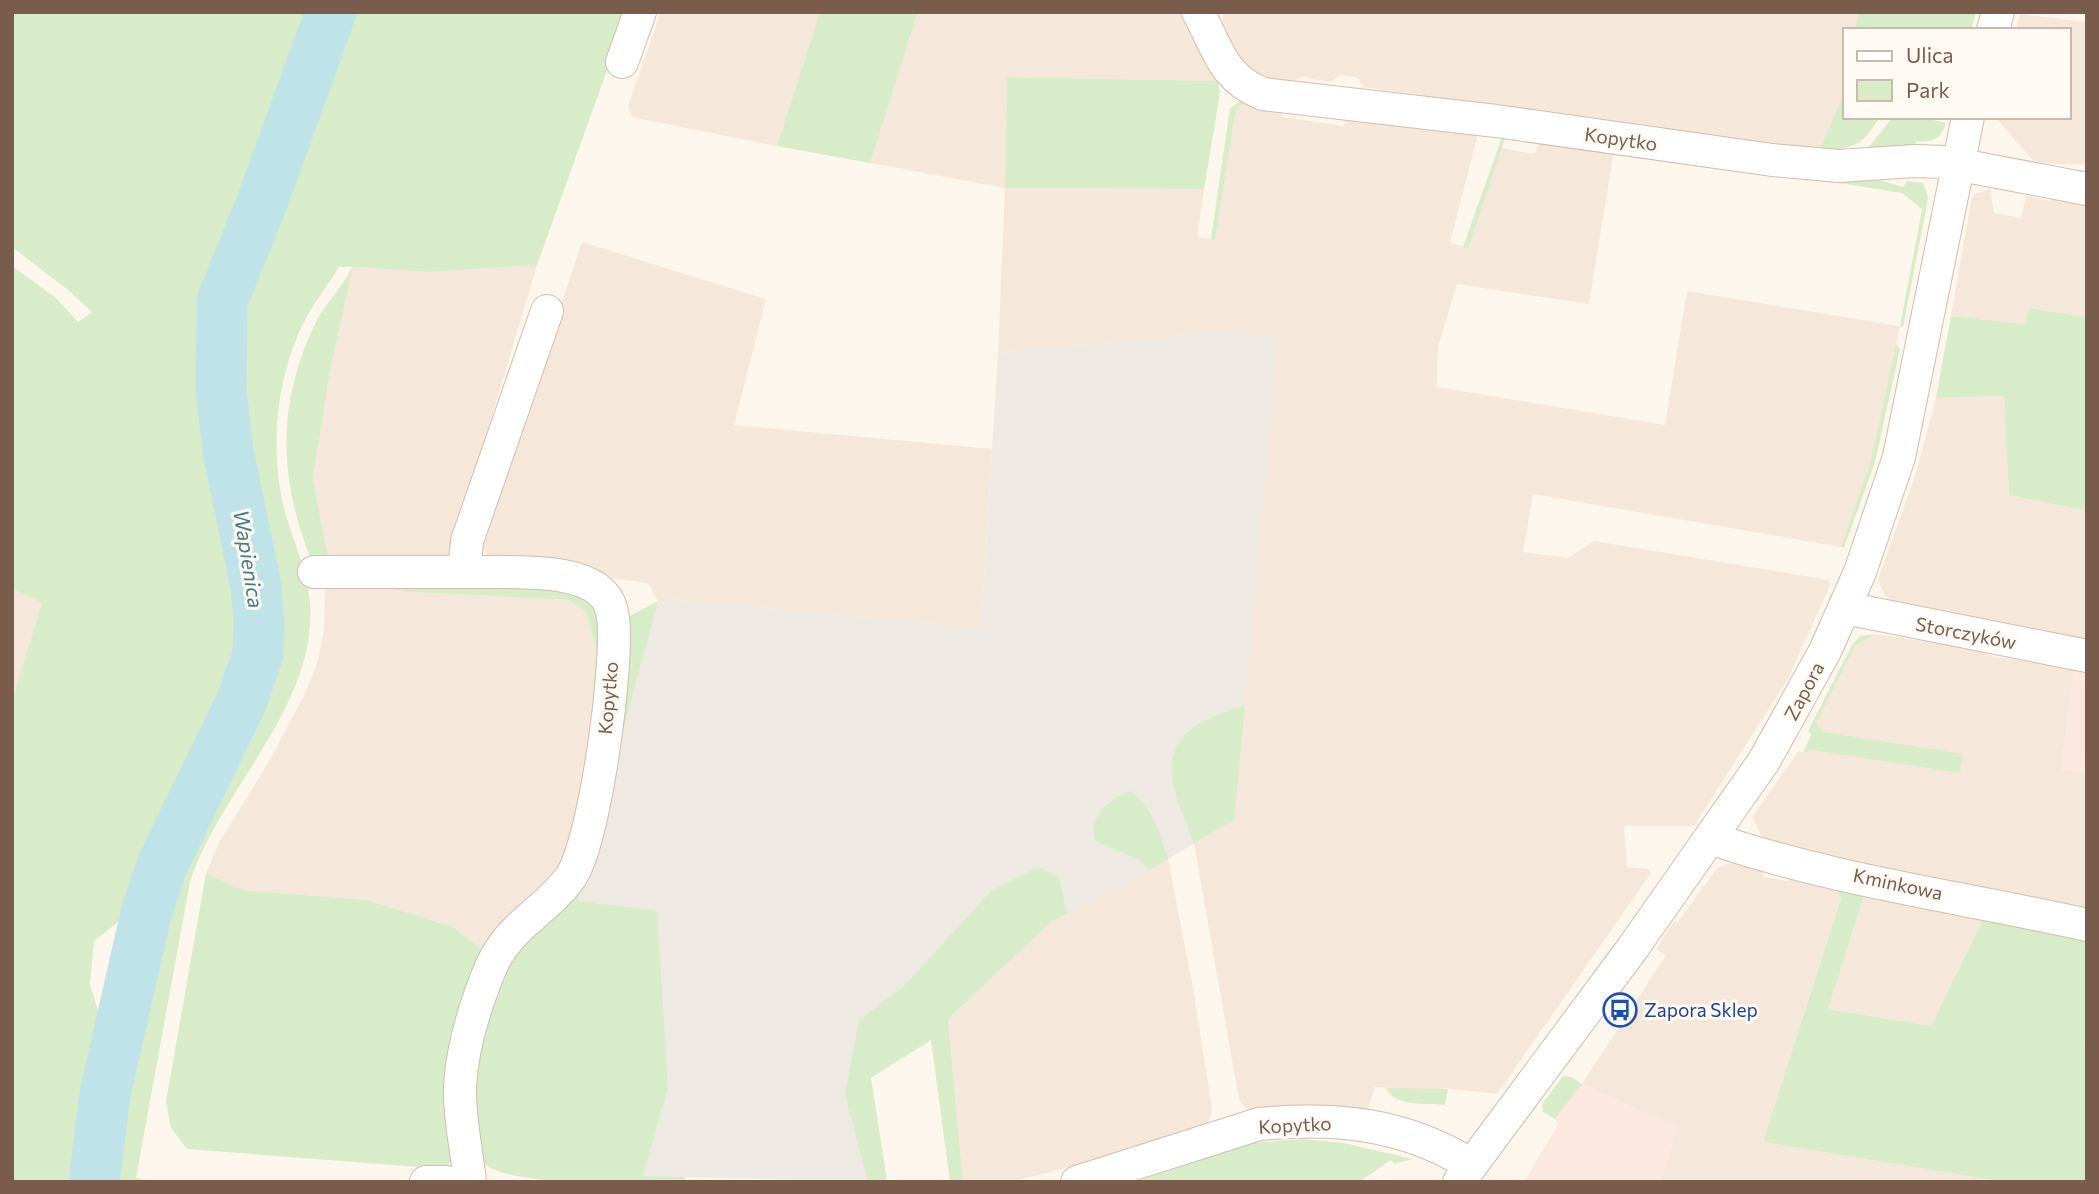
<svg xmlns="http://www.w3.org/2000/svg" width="2099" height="1194" viewBox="0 0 2099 1194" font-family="Commissioner,sans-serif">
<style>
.residential{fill:#f5e8da}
.commercial{fill:#fde8e0}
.industrial{fill:#efe9e4}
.green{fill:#d8ecc9}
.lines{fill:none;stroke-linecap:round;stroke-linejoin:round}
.river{stroke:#bfe3e8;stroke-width:51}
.minor-casing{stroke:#d1beb0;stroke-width:34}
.minor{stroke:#fff;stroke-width:32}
.labels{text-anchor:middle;stroke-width:6;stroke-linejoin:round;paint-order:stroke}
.street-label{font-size:19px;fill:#7a5c4d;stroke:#fffaf3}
.transit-label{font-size:19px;fill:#164399;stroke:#fffaf3;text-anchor:start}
.water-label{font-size:21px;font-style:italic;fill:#437c86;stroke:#fffaf3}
</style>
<rect width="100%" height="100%" fill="#fdf6ec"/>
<!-- residential -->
<path class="residential" d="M661,12H820L777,146L632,117L628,106Z
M918,12H1182L1218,81L1007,77L1005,188L1204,189L1197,237L1204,238L1215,239L1236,109L1243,104L1282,109V117L1344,126L1345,116L1479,130L1450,243L1468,248L1502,148L1534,154L1540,142L1614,150L1589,304L1457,284L1438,346L1437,387L1665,425L1687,291L1900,326L1871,460L1841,547L1533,494L1523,552L1568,558L1594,541L1829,580L1830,585L1788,679L1694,826H1624L1627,867L1649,869L1651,873L1497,1094L1444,1088L1438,1091L1375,1087L1367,1112L1246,1109L1239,1100L1194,843L1234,819L1216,332L998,353L1005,188L870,163Z
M1224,12H1858L1855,30H1845V90L1818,154L1364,87L1358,78L1340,75L1331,82L1304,77L1285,83L1264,82L1247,73L1221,30Z
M2020,14L2087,22V165L2035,163L1995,117H2069V30H2016Z
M1990,189L1994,213L2021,218L2026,196L2050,201L2052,195L2087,198V317L2029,308L2025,324L1951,316L1971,201L1975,194Z
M582,242L766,299L734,425L992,449L981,628L670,599L658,601L648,583L494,563L480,545Z
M537,265L448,563L328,558L313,478L330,371L353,267L429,272Z
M2004,396L2009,495L2087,511V642L1911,612L1885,596L1878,580L1916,473L1936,398Z
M342,581L411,592L569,600L586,612L596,648L586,799L569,868L488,954L453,927L367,900L243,890L206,873L220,841L271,758L305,693L317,664L324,630L325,591Z
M12,589L42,603L12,700Z
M1876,634L1977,649L1994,657L2075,665L2061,769L2087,773V912L1763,840L1752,817L1798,752L1812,750L1824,732L1816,724L1855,646Z
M1168,859L1193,988L1212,1108L1210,1119L1201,1131L1097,1160L1010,1182H963L948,1019L1052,921Z
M1736,861L1761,866L1764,877L1788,881L1797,874L1832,882L1841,897L1763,1142L2005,1182H1660L1677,1128L1582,1084L1666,955L1656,949L1674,921L1678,922L1717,868Z
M1866,889L1984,915L1931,1026L1828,1009Z"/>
<!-- commercial -->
<path class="commercial" d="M2075,665L2087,666V773L2061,769Z
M1582,1084L1677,1128L1660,1182H1524L1558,1124L1555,1119Z"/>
<!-- industrial -->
<path class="industrial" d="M1216,332L1278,337L1234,820L1132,880L1052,921L948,1019L864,1078L880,1182L643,1176L668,1088L578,901L658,601L670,599L981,628L998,353Z"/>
<!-- green -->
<path class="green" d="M12,12H315L247,197L212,277L205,316L206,389L213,452L241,604L243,640L238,667L227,697L162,815L117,923L94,941L90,984L102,1024L90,1073L73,1182H12V700L42,603L12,589V266L56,298L78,322L92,312L68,290L12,247Z
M347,12H628L537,265L429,272L353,267L330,371L313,478L328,558L310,557C278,475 277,400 317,320C327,301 343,287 352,267H339C330,282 319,296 310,311C275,371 267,456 288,522C301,563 315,589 309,635C298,723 217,799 190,882L136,1178L159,1182H109L122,1092L136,1028L150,998L162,929L178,867L256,708L275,638V609L241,446L234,326L243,286L274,217Z
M820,12H918L870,163L777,146Z
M1858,12H1976L1971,30H1855Z
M1007,77L1218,81L1220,93L1204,189L1005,188Z
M1845,90V117H1880C1857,152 1855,144 1818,154Z
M1244,99L1282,109L1243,104L1236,109L1215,240L1211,239L1230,108Z
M1893,117H1921L1946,123C1941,140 1933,142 1916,141L1914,151L1867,149Z
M1502,137H1505L1502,148L1468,249L1463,247Z
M1708,162L1869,177L1903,187L1907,181L1923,183L1928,196L1926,210L1903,327L1900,326L1922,209L1902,193Z
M2029,308L2087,317V511L2009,495L2004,396L1936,398L1951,316L2025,324Z
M1896,344L1900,349L1875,462L1844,548L1841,547L1871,460Z
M345,578L434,582L529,579L570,584L584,592L601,613L605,655L586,799L596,648L586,612L569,600L411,592L342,581L325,591L332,581Z
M658,601L578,901L657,911L668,1088L643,1176L686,1177L684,1182C644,1182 505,1189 481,1161L469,1106L497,972L569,896L626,618Z
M1876,634L1855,646L1816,724L1824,732L1963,754L1960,773L1812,750L1803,753L1811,735L1808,731L1852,645L1860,636Z
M1245,705L1234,820L1194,843C1179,804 1152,756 1195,726C1210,717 1229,711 1245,705Z
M1131,791C1153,809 1160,833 1168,859L1149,870L1138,859L1095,841C1087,818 1110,797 1131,791Z
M1038,867L1059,877L1067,914L1052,921L948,1019L963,1182H950L931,1040L871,1078L887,1180L868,1182L845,1094L859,1020L905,985L992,890Z
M206,873L243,890L367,900L453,927L488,954L453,1160L445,1167L432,1168L187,1149L171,1128L166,1102Z
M1832,882L1866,889L1828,1009L1931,1026L1984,916L2087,933V1036L2084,1044L2087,1049V1182H2005L1763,1142L1841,898Z
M1563,1076L1572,1077L1582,1084L1555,1119L1543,1112L1542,1104Z
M1386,1088L1448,1089L1445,1105C1427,1103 1394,1107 1386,1088Z
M1303,1139L1344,1143L1413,1159L1394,1164L1391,1160L1359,1182H1135L1252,1143Z"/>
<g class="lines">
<!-- river -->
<path class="river" d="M94,1182L105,1094L146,914L162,865L241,703L258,654L259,622L256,586L228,451L221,389L222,301L261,205L331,12"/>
<defs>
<path id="minor" d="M1198,12C1218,48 1222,78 1263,94L1496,121L1772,160L1839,166L1914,161L1945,162L2087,189
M1993,30L1998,12
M622,62L640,12
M314,572H464
M1845,608L2087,656
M1710,838C1831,880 1962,897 2087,925
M426,1182H446
M470,1182C467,1151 459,1118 460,1087C462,1048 474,1009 488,974C508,923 542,916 570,878C595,843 619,663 613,618C612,609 609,600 603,594C577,566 499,573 464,572L467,541L547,311
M1077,1182L1259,1124C1336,1117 1404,1123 1471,1165
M1459,1182L1632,949L1764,761L1825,651L1860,572L1899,457L1968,117"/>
</defs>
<!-- minor casing -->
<use href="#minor" class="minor-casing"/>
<!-- minor -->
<use href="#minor" class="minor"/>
</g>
<!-- icons -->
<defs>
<symbol id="bus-ring" viewBox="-11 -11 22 22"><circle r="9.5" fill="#fffaf3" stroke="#1a4fb4" stroke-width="1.5"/><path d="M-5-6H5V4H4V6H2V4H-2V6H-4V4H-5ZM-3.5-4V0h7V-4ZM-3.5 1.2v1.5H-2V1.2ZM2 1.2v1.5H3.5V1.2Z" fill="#1a4fb4"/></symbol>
</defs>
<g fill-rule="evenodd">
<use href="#bus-ring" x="1601" y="991" width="38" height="38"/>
</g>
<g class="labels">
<!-- street labels -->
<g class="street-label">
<text transform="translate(1621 139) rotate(8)" y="7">Kopytko</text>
<text transform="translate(1966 633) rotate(11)" y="7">Storczyków</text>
<text transform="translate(1804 691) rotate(-62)" y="7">Zapora</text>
<text transform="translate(608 698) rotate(-85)" y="7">Kopytko</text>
<text transform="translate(1898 884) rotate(12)" y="7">Kminkowa</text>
<text transform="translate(1295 1125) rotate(-3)" y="7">Kopytko</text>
</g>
<!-- transit labels -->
<g class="transit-label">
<text x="1644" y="1017">Zapora Sklep</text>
</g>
<!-- water labels -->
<g class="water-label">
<text transform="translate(248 559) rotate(81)" y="7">Wapienica</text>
</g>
</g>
<!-- border -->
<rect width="2099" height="1194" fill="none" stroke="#7a5c4d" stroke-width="28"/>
<!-- legend -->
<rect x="1843" y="28" width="228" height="91" fill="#fffaf3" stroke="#cabbb1" stroke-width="2"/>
<rect x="1857" y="51" width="35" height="10" fill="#ffffff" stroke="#cabbb1" stroke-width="2"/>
<text x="1906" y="63" font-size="21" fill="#7a5c4d">Ulica</text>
<rect x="1857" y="80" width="35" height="21" fill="#d8ecc9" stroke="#cabbb1" stroke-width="2"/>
<text x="1906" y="98" font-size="21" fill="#7a5c4d">Park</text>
</svg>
